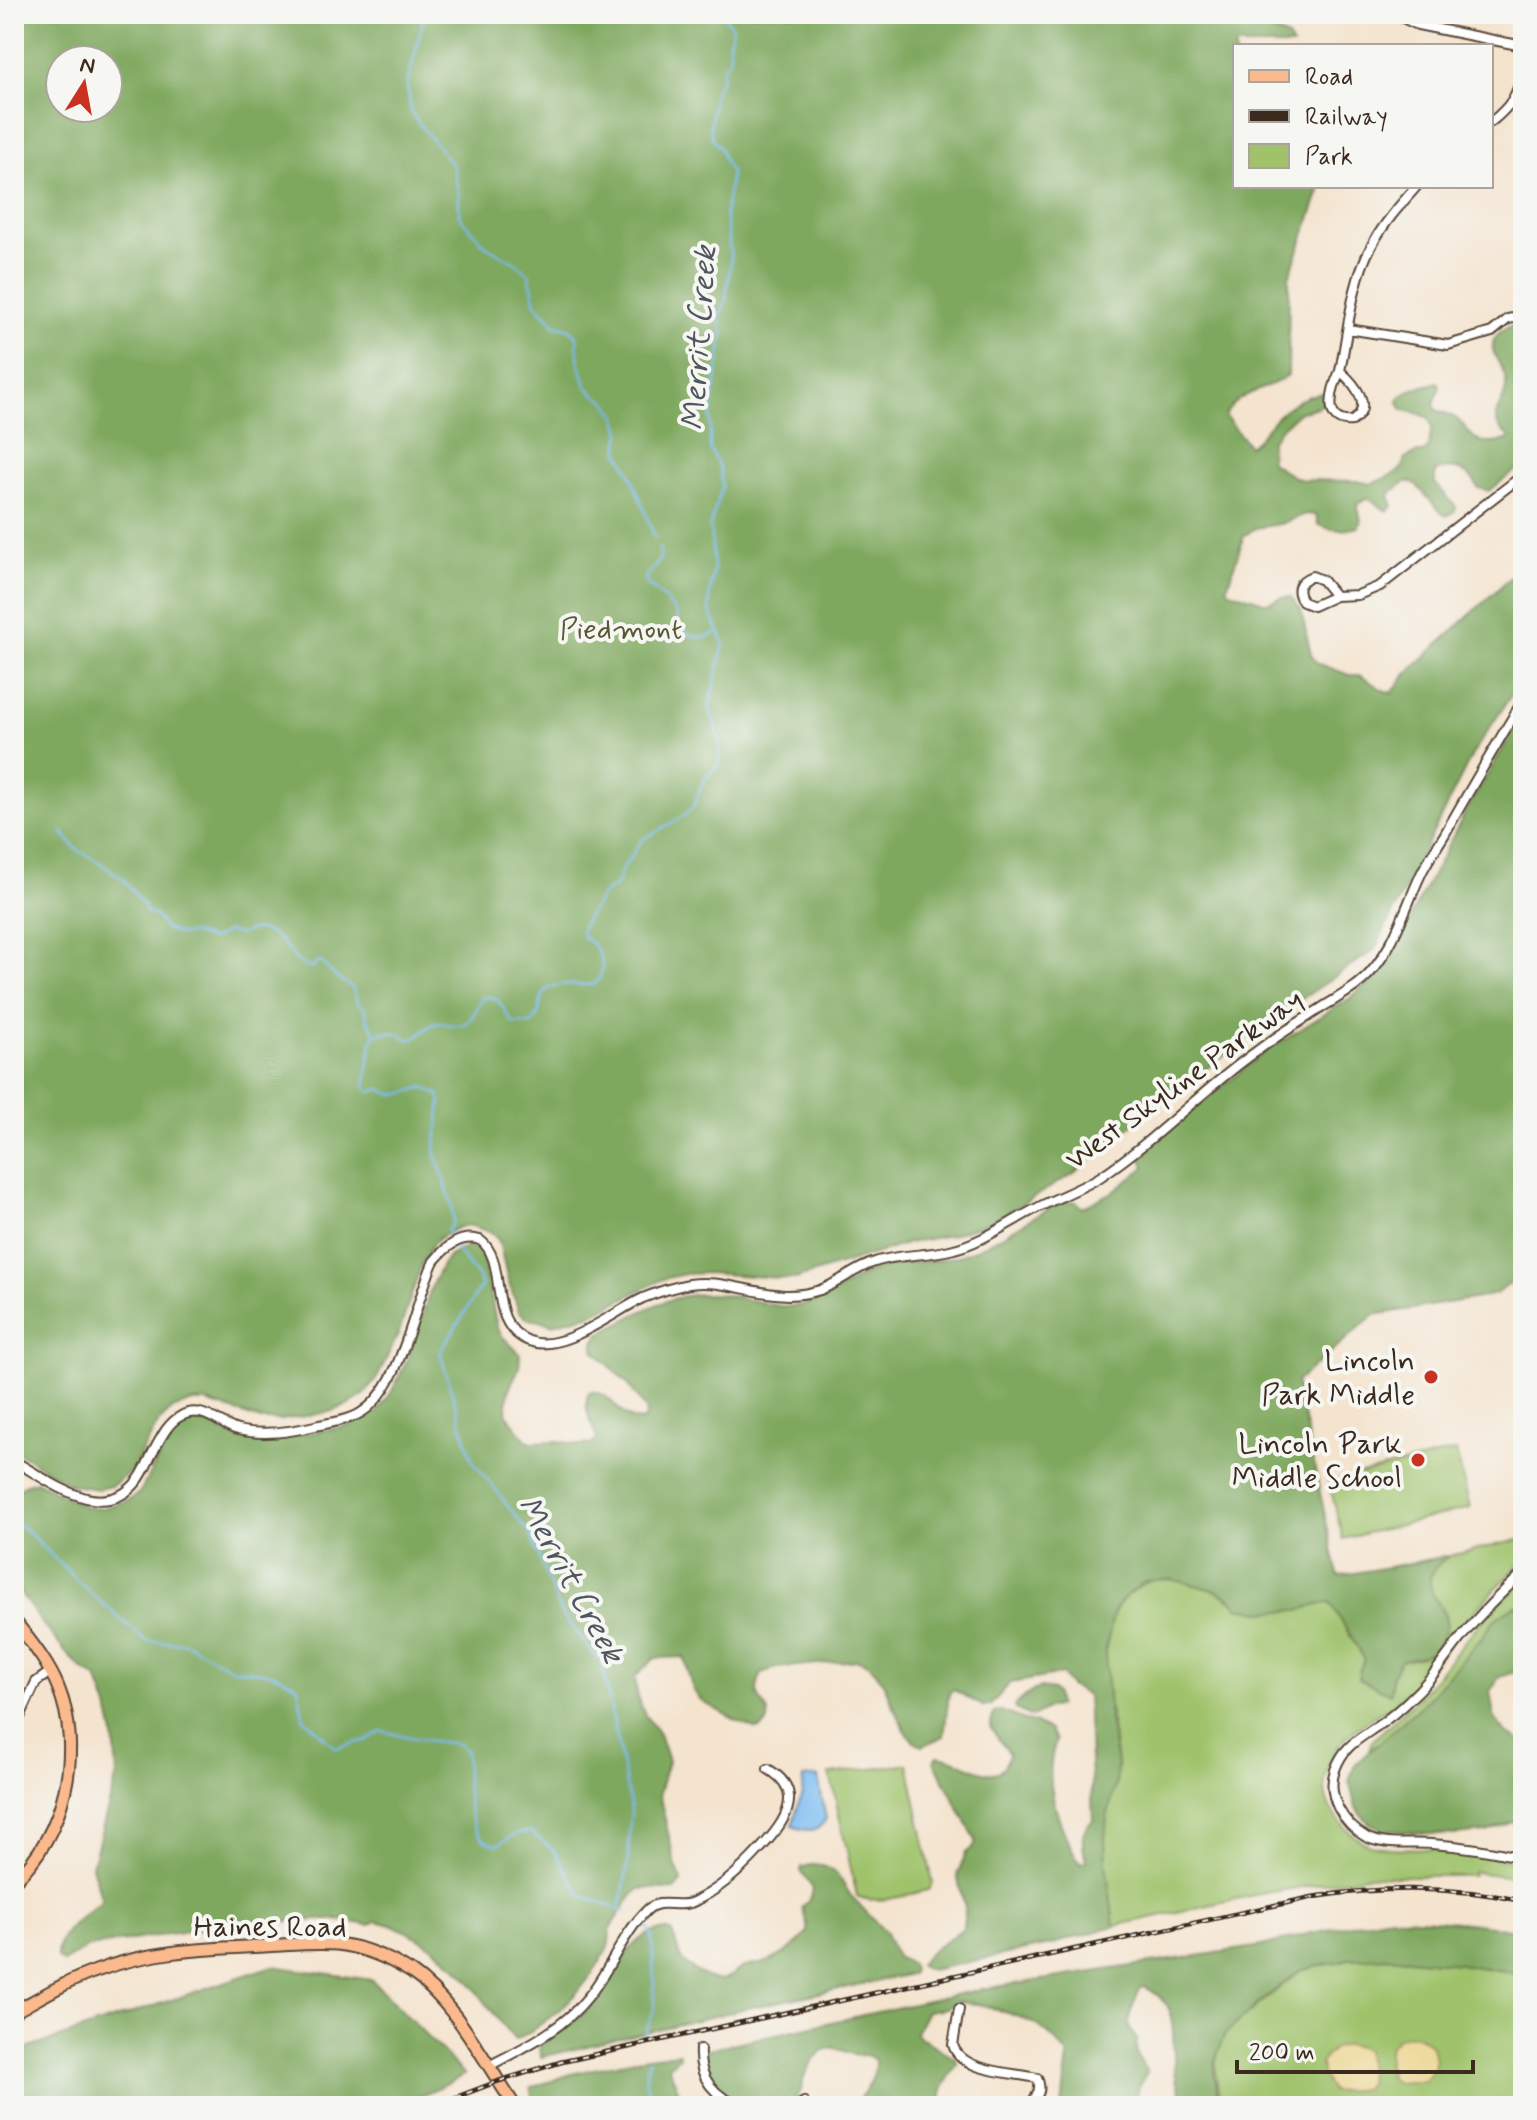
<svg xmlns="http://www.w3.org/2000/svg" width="1537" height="2120" viewBox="0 0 1537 2120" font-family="Mynerve,sans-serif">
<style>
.green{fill:#9fc26b;stroke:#6d7644;stroke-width:2}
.forest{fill:#7fa85f;stroke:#5d693e;stroke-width:2;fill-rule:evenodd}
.sand{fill:#eeda9e;stroke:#94825e;stroke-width:2}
.water{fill:#7ebdf2;stroke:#5c7488;stroke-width:2}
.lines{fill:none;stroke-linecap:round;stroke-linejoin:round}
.stream{stroke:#7ebdf2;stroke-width:2}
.minor-casing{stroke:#574638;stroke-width:12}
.major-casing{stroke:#574638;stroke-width:15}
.minor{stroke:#fff;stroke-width:8}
.major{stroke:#fbba8d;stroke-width:11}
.rail-casing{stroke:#3b2a1e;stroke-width:5}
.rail{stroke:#f6f6f2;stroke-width:2;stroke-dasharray:6;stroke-linecap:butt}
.poi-dot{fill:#c8321e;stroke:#f6f6f2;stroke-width:3}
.labels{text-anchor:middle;stroke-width:8;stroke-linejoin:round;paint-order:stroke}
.park-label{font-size:30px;fill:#595835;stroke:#f6f6f2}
.street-label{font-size:30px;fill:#3b2a1e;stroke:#f6f6f2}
.poi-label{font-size:30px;fill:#3b2a1e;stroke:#f6f6f2;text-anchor:end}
.water-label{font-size:32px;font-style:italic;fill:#4f565e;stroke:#f6f6f2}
</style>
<rect width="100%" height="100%" fill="#f6f6f2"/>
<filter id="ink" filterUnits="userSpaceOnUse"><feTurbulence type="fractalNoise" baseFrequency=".0125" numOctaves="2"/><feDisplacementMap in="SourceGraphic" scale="16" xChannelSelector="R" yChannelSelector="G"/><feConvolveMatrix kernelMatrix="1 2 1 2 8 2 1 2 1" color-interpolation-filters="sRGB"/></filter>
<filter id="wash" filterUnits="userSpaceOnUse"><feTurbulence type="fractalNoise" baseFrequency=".006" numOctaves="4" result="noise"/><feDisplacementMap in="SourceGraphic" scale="32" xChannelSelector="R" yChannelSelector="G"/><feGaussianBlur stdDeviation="1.8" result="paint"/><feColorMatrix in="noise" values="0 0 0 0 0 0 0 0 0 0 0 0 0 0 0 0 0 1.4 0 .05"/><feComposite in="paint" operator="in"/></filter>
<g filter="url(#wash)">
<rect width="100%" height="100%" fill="#f4e3cd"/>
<!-- green -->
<path class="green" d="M1456,1451L1470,1508L1343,1539L1329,1482Z
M1523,1539V1561C1506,1579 1488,1595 1472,1614C1453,1638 1435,1664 1415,1686C1382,1721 1334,1724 1325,1780C1324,1793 1326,1804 1334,1814C1344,1827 1355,1840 1371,1845C1390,1851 1413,1847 1432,1849C1463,1851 1493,1856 1523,1863V1878L1473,1872V1876H1366L1254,1895L1114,1926C1110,1890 1101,1853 1107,1817C1110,1798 1118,1783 1117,1764C1113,1717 1094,1658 1113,1613C1117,1604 1126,1597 1134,1590C1147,1579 1161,1576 1178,1581C1201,1586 1222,1589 1238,1607L1298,1610L1330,1602L1365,1660L1359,1671L1392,1676L1400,1661L1422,1656L1447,1625L1444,1613L1431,1593L1429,1587V1579L1438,1564L1449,1556Z
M1523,1582V1603L1494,1620L1481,1639L1425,1702L1384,1740L1369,1750L1372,1741L1421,1695L1473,1631L1496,1606Z
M908,1764L933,1883L929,1890C908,1894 877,1906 857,1896L830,1774Z
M1389,1957L1460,1964L1523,1974V2106H1222C1215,2079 1211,2056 1227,2031L1300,1971L1349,1959Z"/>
<!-- forest -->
<path class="forest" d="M14,14H1235L1251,27L1269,29L1288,38L1293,46H1235V186H1320V191L1289,277L1288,375C1267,392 1237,390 1225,416L1249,446C1257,441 1261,435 1267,428C1281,410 1299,397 1321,393L1324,396V403L1320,406L1298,413L1280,429L1271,441V462L1292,476L1302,480L1356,481L1372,484L1398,472L1403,467L1405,458L1417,453H1423L1428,449L1432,427L1429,418L1420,414L1403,410L1398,400C1408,387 1423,388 1437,382L1440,386L1434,405L1436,410C1444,413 1453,415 1459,421C1470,431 1473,443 1490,443C1497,443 1502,442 1509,439V436C1480,415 1508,408 1506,382C1505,364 1481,349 1500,332C1507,327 1514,324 1523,324V340C1509,350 1515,365 1523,377V465L1489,491L1478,488C1471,471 1452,463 1435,472V483L1456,507L1455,511L1447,516C1434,511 1419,479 1406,482C1400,484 1393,491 1389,495L1393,506L1387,511L1368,498L1357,504L1361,521L1358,527C1344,531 1330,531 1318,524L1316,515L1306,514L1280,524L1255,528L1244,536L1227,587L1230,591L1267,603L1282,597H1291L1301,610L1311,655L1317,663L1349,675H1359L1383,690L1392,693L1405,675L1513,575L1523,561V677L1472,755L1374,950L1287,1009L1145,1114L1073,1174L991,1222L950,1235L912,1242L795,1279L707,1273L685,1274L663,1279L592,1314L552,1324L527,1318L519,1311L508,1281L499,1241L491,1232L468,1225L459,1227L439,1238L432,1245L422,1263L399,1332L377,1378L364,1395L348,1405L329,1412L282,1420H261L206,1402H193L172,1409L159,1422L131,1471L121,1480L111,1486L98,1489L72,1485L14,1450ZM60,60H108V108H60Z
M1523,715V1275L1495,1294L1478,1298L1374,1315L1296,1382L1338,1576L1449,1556C1400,1589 1462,1605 1442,1638C1439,1643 1435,1649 1430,1652C1422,1658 1409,1657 1400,1661L1392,1676L1390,1694L1359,1679V1671L1365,1660L1330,1602L1298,1610L1262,1612L1238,1607L1230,1598L1218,1591L1171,1579L1145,1581L1122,1600L1114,1612L1105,1652L1110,1726L1117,1764L1116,1784L1107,1817L1105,1837L1106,1862L1114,1926L1049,1945L945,1967C936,1969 927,1972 919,1965C932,1947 947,1942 963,1928L965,1908L957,1875L966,1853L974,1847L976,1841L934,1761L938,1756C961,1756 999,1796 1009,1754L990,1727L994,1713L1001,1711L1049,1729L1056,1741C1041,1781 1059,1829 1080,1863L1086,1861C1083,1844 1078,1831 1093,1820L1087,1695L1070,1686L1062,1674L1010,1683L990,1706H983L954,1690L949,1693L944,1736L923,1746C897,1738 892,1683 870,1666C868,1664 860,1661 858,1660L776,1668L762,1673C747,1702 772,1703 768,1720C767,1725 761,1730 755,1729C748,1728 704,1703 699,1698C689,1687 689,1671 684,1657L655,1658L635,1677L637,1696L645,1715L659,1734L668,1761L659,1793L675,1864L682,1881L675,1889C666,1890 644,1886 638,1890C634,1893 615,1920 612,1925C608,1932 611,1942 607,1949C588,1988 553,2020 515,2040C501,2024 490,2008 477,1991C453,1959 417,1930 377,1921L369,1925L330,1919L218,1926L88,1947L63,1962L57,1958C55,1931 84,1916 102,1901L92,1866L117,1775L114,1735L108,1707L97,1678L82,1669L68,1655L40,1621L14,1584V1493L24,1485L36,1481L85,1507L103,1508L131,1499L140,1492L169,1439L177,1428L194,1420L209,1423L239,1439L262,1441L349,1426L377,1412L391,1393L407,1360L433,1283L443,1263L450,1256L465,1247L477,1248L482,1254L497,1327L502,1336L520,1354L519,1368L509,1389L506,1413L526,1440L532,1442L557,1441L581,1445L591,1444L597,1439C592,1422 582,1409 589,1392C614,1389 619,1425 645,1420L647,1411L628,1384L594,1350V1342L599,1334C647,1309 680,1285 737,1297C758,1301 781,1310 803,1305C826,1301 850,1280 874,1270C901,1260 931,1264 958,1256C997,1244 1029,1216 1066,1200L1076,1202L1082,1208L1115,1191L1145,1167L1142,1158L1145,1150L1263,1053L1350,998L1369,982L1384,967L1466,811Z
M1523,1603V1673L1516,1672L1499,1677L1490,1691L1494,1717L1505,1732L1523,1742V1818L1487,1832L1454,1835L1384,1830L1369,1823L1356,1808L1349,1781L1355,1764L1425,1702L1481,1639L1494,1620L1511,1608Z
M1040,1688L1053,1690L1056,1695L1058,1706L1050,1707L1032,1717L1015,1709L1014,1706C1021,1700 1031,1690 1040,1688Z
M816,1864L828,1868L837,1874L851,1896L886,1933L896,1957L911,1964L913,1970L911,1974L743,2009L541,2057L540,2045C560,2033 578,2021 593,2003C615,1978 631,1924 671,1931C677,1941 677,1953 682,1960C688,1968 710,1981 720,1980C729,1979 735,1972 742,1968C750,1965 759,1965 767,1962C781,1957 798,1945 807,1933V1924L802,1907L811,1898L813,1889L801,1871L802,1867Z
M1389,1917C1434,1920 1478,1922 1523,1932V1974L1460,1964L1389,1957L1349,1959L1299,1971L1257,2005L1224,2035L1217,2056L1214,2076L1222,2106H1179C1184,2097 1180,2092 1177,2083C1171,2058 1177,2032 1168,2008C1163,1998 1155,1992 1145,1987L1140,1988C1137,1999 1126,2015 1130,2028C1131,2032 1135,2036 1137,2040C1134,2052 1140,2061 1147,2072L1138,2087L1137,2103L1133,2106H1062L1068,2056C1049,2029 1032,2020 1001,2011C993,2009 984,2005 977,2004C969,2003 965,2004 958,2001L946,2008L927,2011L916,2032L917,2035L956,2059L957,2064L942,2089V2106H851C865,2094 876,2080 875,2061C867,2054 862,2056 852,2054C846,2053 840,2048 834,2048C821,2046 808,2066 804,2077C802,2082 803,2090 799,2094C797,2098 788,2105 784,2106C779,2108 771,2106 765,2106C724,2106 710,2088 704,2050L982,1989L1262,1946L1307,1934Z
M272,1966L372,1980L465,2075L398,2106H14V2053Z
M679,2053V2057L670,2065L669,2069L681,2096L690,2106H536L532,2099L531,2088L571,2074L648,2057Z"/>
<!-- sand -->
<path class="sand" d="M1412,2034C1436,2040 1442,2064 1424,2081L1396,2083L1389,2077C1387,2052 1383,2039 1412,2034Z
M1345,2044L1359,2047L1366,2051L1369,2082L1363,2089L1332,2092L1322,2076L1321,2062L1333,2048Z"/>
<!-- water -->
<path class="water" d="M818,1777L826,1819C817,1834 806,1831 792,1826L802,1793L804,1778Z"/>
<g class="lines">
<!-- stream -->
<path class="stream" d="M417,14L423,21L407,85L411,113L453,166L459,195V215L469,228L486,246L519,265L529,274L536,304L555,325L568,328L577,336L578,358L586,386L594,394L607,402L616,415L621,432L619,442V452L629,470L655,538
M659,548C664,561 653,568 645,577L647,584L665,599L677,614V623C691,639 700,641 719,632
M62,832L76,849L99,862L123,879L141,902
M141,903L145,905L146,912L156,916L165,929L182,935L193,933L212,940L227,931C231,932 235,934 239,934C244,934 246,931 251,930C259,929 268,932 275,936C290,946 292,965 312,968L318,962H321L338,979L352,987L358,1004L365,1009L367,1020L376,1034
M451,1242L447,1232L453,1222L452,1206L435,1151L441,1101L439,1095L423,1087C408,1092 394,1099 381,1089L369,1092L365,1085L372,1040L376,1034C382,1033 389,1031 395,1033C401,1034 406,1041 412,1039C420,1037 426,1027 433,1024C441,1021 445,1024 452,1025C470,1028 475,1012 482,998C501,992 503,1012 513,1023L531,1024C545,1014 535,991 554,986C567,982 582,987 595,984C609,968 600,946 583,937L581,932L583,924L602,895L617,884L621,871L642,840L685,815L693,807L704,780L718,765L719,759L720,741L709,707L724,643L710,612L709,596L714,569L710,526L722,487L720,469L710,449V434L711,415L723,336L720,317L726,300L731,259L725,214L731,173L724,160L721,149L713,140L710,128L715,89L721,81L723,68L730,57L729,42L733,29L723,14
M454,1247L476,1274L482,1285L440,1352L472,1460L530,1534L561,1613L602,1664L631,1809L628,1863L620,1910
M14,1522L24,1528L87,1590L146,1641L186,1643L233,1669L272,1673L298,1686L303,1717L336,1748L367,1740L381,1731L425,1740L459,1744L466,1752C465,1773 465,1826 485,1840C489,1842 493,1843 497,1845L518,1833L531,1832L554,1851L582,1896L628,1912
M645,2035L655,2007L652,1935L645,1924
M649,2060L645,2081L655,2106"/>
</g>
</g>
<g filter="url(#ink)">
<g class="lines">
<defs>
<path id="minor" d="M1394,14L1418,25L1523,46
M1491,122C1511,106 1517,96 1523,71
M1348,329L1448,345L1492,332L1508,319L1523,316
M1340,371C1354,383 1375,407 1352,421C1321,424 1332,388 1340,371C1348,331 1352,280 1372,245C1384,223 1400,205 1417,186
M1312,576L1322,580L1335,596L1313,606L1303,602C1294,589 1299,581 1312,576Z
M1335,596L1358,595L1380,586L1523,475
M14,1461C49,1480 103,1526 138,1480C144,1472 148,1462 152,1454C160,1440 167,1423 181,1416C202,1404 219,1425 238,1430C264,1436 290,1432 315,1426C328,1423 345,1421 357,1415C402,1392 413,1305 434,1261C446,1247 460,1234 480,1240C510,1262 484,1323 529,1341C562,1354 613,1312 643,1298C658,1292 673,1287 689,1284C732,1277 771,1306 820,1290C839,1283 855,1268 875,1262C899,1254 926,1256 950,1250C982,1243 1009,1222 1037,1208C1058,1197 1081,1189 1100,1177C1156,1140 1202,1090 1257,1051C1279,1034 1303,1020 1326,1005C1342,995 1359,986 1371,972C1396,943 1405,908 1421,874C1428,859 1438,846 1446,832C1471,787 1497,744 1523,700
M1523,1573C1502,1592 1482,1612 1464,1634C1445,1657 1431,1681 1409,1700C1399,1710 1388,1719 1376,1727C1357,1740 1343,1747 1335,1770C1326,1796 1343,1824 1366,1837C1386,1847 1411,1842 1432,1844C1463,1846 1493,1851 1523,1858
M14,1730L36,1682L50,1672
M959,2009L953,2045C962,2073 1013,2072 1037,2078C1043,2090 1037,2099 1026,2106
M700,2049C698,2078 715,2098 742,2106
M489,2066C525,2047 563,2029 588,1997C610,1970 622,1935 647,1910C660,1897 678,1909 693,1902C719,1890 741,1870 760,1849C783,1825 808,1792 768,1769
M798,2106L804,2102"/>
<path id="major" d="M14,1620C30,1641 48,1662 58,1687C84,1750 65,1835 14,1881
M14,2012C41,1997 67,1981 96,1971C150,1950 207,1949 264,1946C288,1945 313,1942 337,1944C363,1947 389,1958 411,1972C455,2002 485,2063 515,2106"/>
</defs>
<!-- minor casing -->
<use href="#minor" class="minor-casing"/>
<!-- major casing -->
<use href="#major" class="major-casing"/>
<!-- minor -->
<use href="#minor" class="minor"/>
<!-- major -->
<use href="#major" class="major"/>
<defs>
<path id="rail" d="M433,2106L499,2081L561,2062L1313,1897C1384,1886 1453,1886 1523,1901"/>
</defs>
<!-- rail casing -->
<use href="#rail" class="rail-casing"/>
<!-- rail -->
<use href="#rail" class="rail"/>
</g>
</g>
<!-- markers -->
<g class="poi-dot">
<circle cx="1431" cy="1377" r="8"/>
<circle cx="1418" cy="1460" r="8"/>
</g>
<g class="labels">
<!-- park labels -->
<g class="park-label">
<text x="621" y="638">Piedmont</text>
</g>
<!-- street labels -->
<g class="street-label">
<text transform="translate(1184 1079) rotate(-36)" y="10">West Skyline Parkway</text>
<text x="270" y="1936">Haines Road</text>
</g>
<!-- poi labels -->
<g class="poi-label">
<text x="1415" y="1370">Lincoln<tspan x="1415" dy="34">Park Middle</tspan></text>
<text x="1402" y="1453">Lincoln Park<tspan x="1402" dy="34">Middle School</tspan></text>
</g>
<!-- water labels -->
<g class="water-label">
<text transform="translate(698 338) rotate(-86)" y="11">Merrit Creek</text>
<text transform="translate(572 1579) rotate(61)" y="11">Merrit Creek</text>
</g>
</g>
<!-- margin -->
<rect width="1537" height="2120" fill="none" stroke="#f6f6f2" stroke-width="48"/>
<!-- legend -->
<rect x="1233" y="44" width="260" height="144" fill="#f6f6f2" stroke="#aba49d" stroke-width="2"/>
<rect x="1249" y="70" width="40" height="12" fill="#fbba8d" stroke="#aba49d" stroke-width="2"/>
<text x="1305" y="84" font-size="24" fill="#3b2a1e">Road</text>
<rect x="1249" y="110" width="40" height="12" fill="#3b2a1e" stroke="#aba49d" stroke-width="2"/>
<text x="1305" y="124" font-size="24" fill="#3b2a1e">Railway</text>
<rect x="1249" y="144" width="40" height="24" fill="#9fc26b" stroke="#aba49d" stroke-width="2"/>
<text x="1305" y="164" font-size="24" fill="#3b2a1e">Park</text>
<!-- north arrow -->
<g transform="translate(84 84) rotate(11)"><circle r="38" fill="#f6f6f2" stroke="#aba49d" stroke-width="2"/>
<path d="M0-6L14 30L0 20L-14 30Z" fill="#c8321e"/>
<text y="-12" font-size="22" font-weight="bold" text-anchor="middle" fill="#3b2a1e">N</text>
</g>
<!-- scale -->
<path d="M1237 2060v12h236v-12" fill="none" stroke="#3b2a1e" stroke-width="4"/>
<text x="1249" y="2060" font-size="24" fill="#3b2a1e" stroke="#f6f6f2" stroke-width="6" paint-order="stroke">200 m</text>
</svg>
